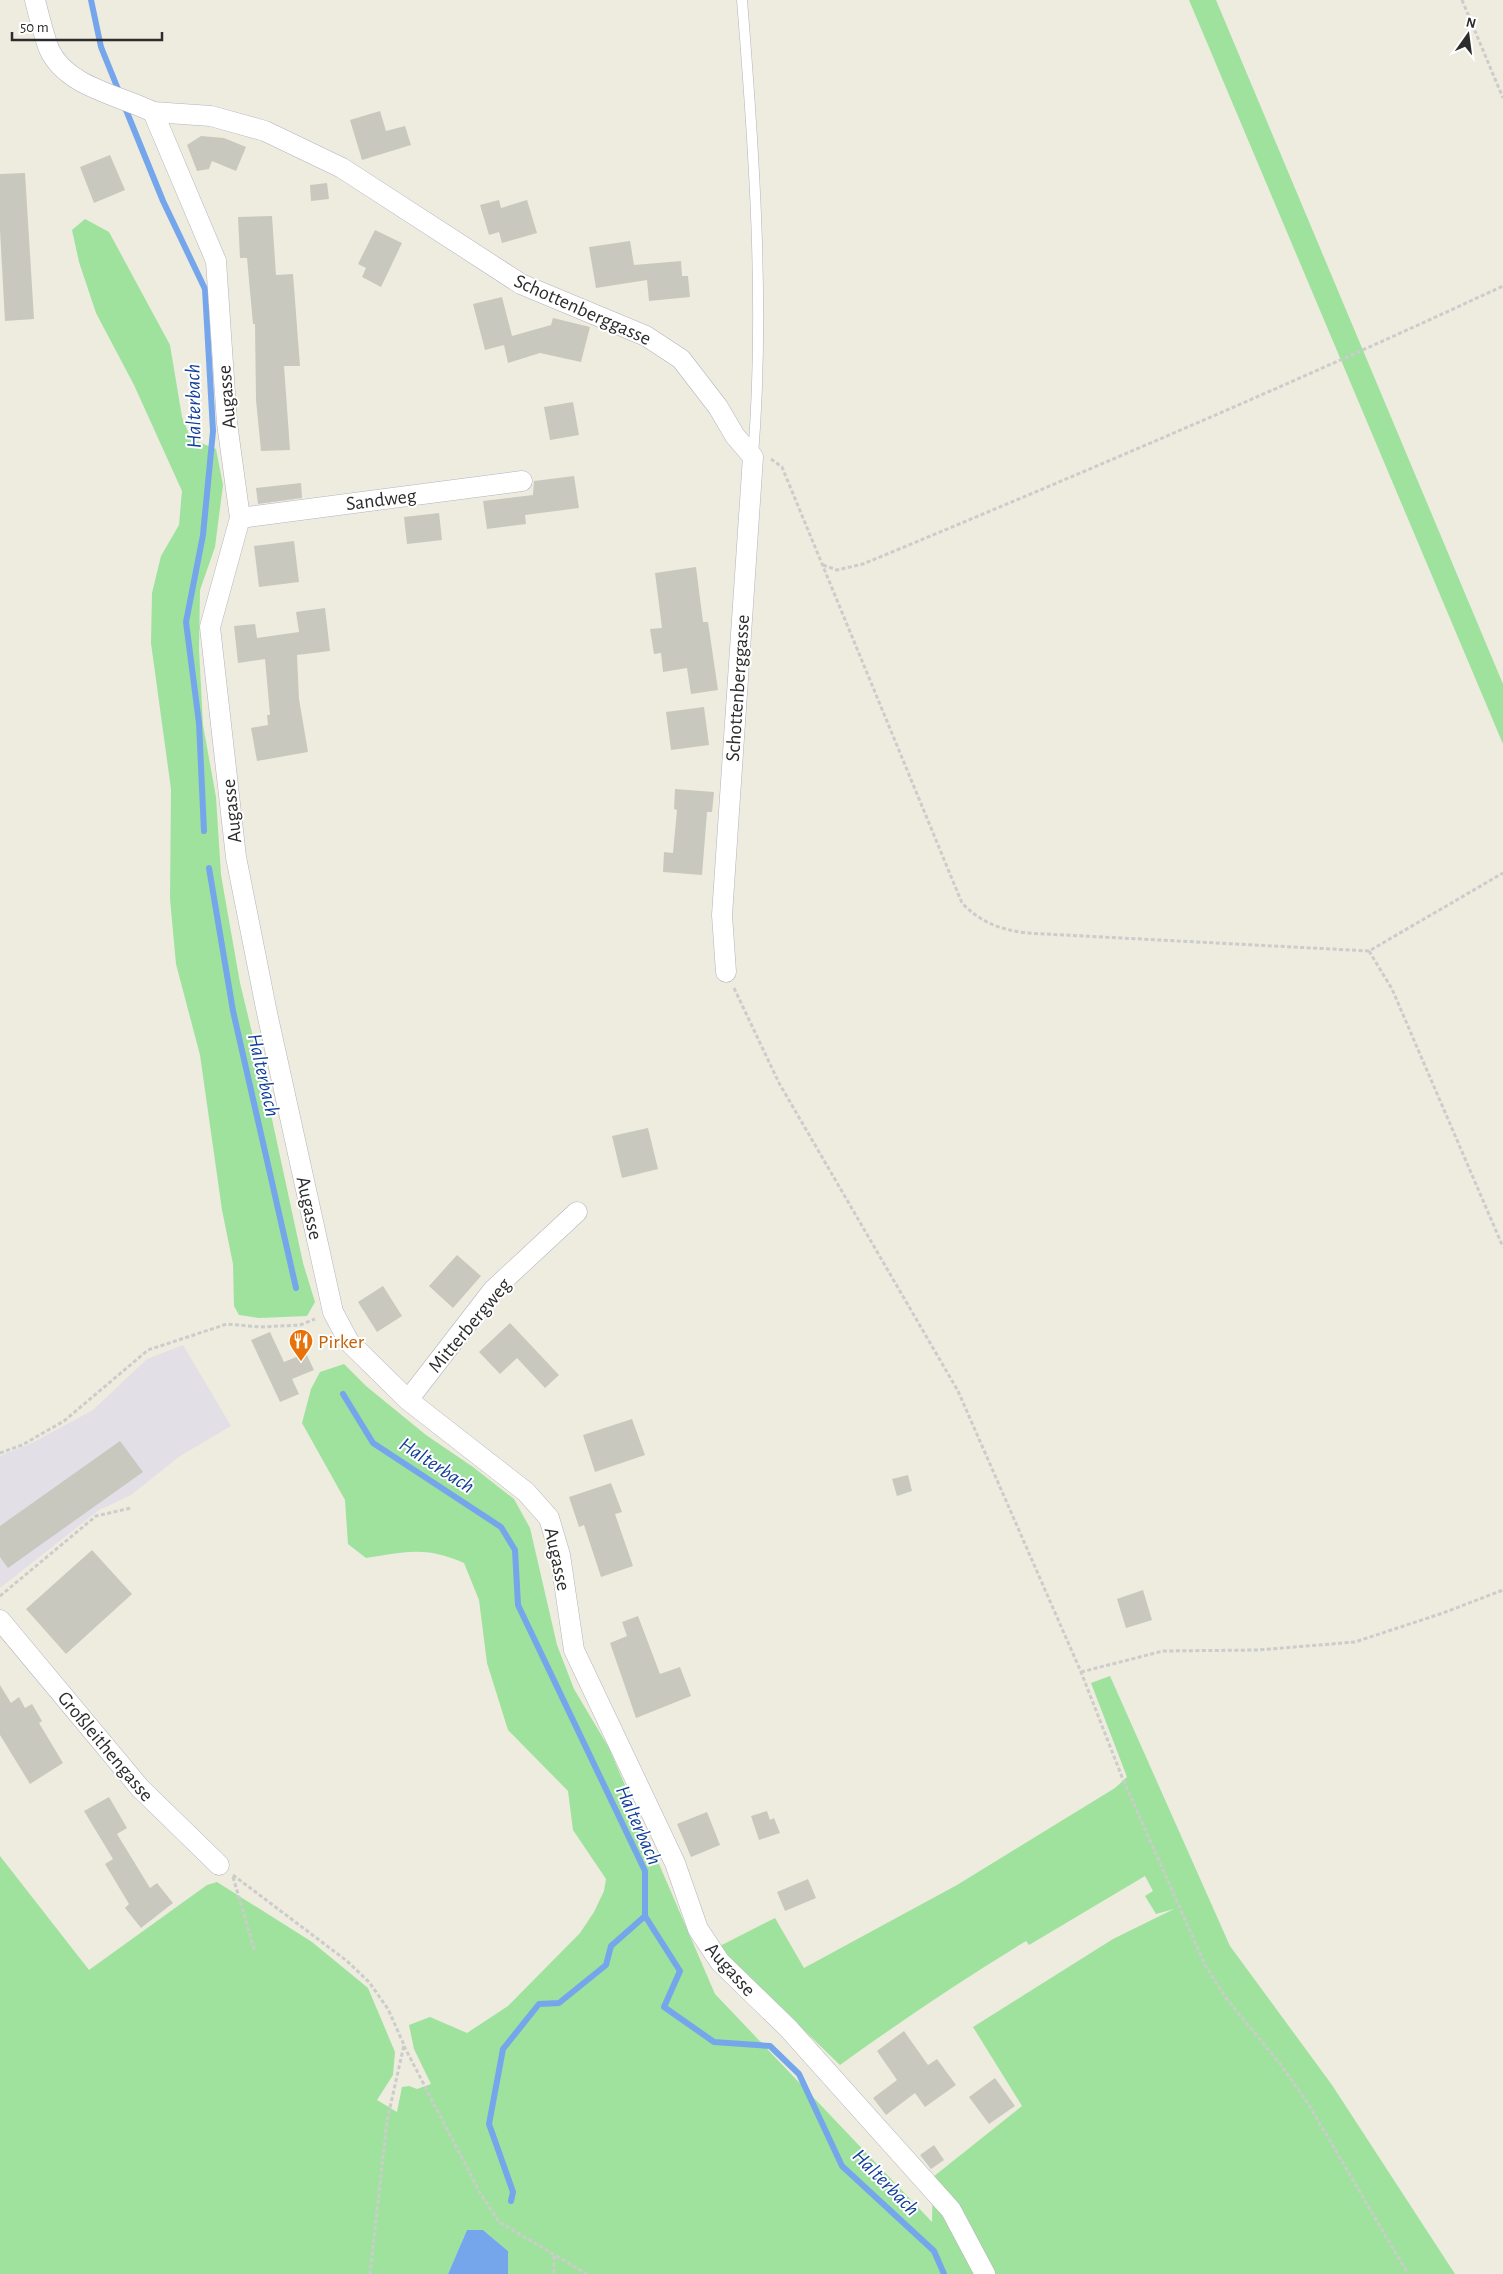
<svg xmlns="http://www.w3.org/2000/svg" width="1503" height="2274" viewBox="0 0 1503 2274" font-family="'Alegreya Sans',sans-serif">
<style>
.industrial{fill:#e3dfe6}
.green{fill:#9ee29d}
.water{fill:#75a6ec}
.lines{fill:none;stroke-linecap:round;stroke-linejoin:round}
.stream{stroke:#75a6ec;stroke-width:6}
.building{fill:#c9c8be}
.lane-casing{stroke:#b4b2bf;stroke-width:11}
.street-casing{stroke:#b4b2bf;stroke-width:21}
.path{stroke:#ccc;stroke-width:3;stroke-dasharray:4 2.5;stroke-linecap:butt}
.lane{stroke:#fff;stroke-width:10}
.street{stroke:#fff;stroke-width:20}
.labels{text-anchor:middle;stroke-width:4;stroke-linejoin:round;paint-order:stroke}
.street-label{font-size:20px;fill:#2c2c2c;stroke:#fff}
.food-label{font-size:20px;fill:#c56008;stroke:#fff;text-anchor:start}
.water-label{font-size:21px;font-style:italic;fill:#113f9b;stroke:#fff}
</style>
<rect width="100%" height="100%" fill="#edecdf"/>
<!-- industrial -->
<path class="industrial" d="M183,1345L231,1426L180,1456L131,1495L99,1510L0,1588V1456L32,1443L93,1410L147,1359Z"/>
<!-- green -->
<path class="green" d="M1189,0H1216L1503,684V744Z
M85,219L109,232L170,345L182,417L191,439L216,449L223,485L215,547L200,590L199,649L203,725L216,797L221,875L240,983L264,1082L303,1263L315,1302L307,1316L259,1318L239,1315L234,1306L233,1264L222,1210L200,1055L176,964L170,899L171,789L151,643L152,593L161,556L179,525L182,491L134,385L96,313L79,262L72,230Z
M344,1364L366,1386L426,1435L473,1467L514,1499L530,1528L557,1645L574,1689L609,1748L715,1994L932,2222L933,2177L1022,2106L973,2027L1113,1939L1174,1909L1156,1914L1145,1896L1153,1891L1145,1876L1029,1945L1026,1941C962,1980 901,2021 840,2065L718,1947L775,1918L804,1968L957,1885L1115,1788L1127,1777L1091,1683L1110,1676L1230,1946L1332,2085L1455,2274H508V2251L483,2230H467L448,2274H0V1856L89,1970L207,1885L217,1882L312,1942L368,1988L395,2052L393,2075L377,2100L397,2112L402,2087L409,2086L417,2089L431,2084L414,2049L409,2025L430,2017L467,2033L508,2006L580,1933L594,1912L604,1891L606,1879L573,1830L568,1791L508,1730L487,1663L479,1600L464,1563C425,1546 406,1552 366,1558L348,1544L345,1500L302,1423L311,1389L320,1372Z"/>
<!-- water -->
<path class="water" d="M467,2230H483L508,2251V2274H448Z"/>
<g class="lines">
<!-- stream -->
<path class="stream" d="M91,0L101,47L120,94
M124,105L163,201L205,289L213,431L203,535L186,622L199,723L204,831
M209,868L233,1011L296,1288
M343,1394L373,1443L501,1527L515,1550L518,1605L645,1871V1916L680,1971L664,2007L714,2042L770,2046L799,2074L842,2166L934,2251L944,2274
M511,2201L513,2192L489,2124L503,2049L539,2004L559,2003L606,1965L611,1946L645,1916"/>
</g>
<!-- building -->
<path class="building" d="M380,111L386,131L405,126L411,145L362,160L350,120Z
M201,136L224,138L246,147L236,171L212,161L209,169L197,171L187,145Z
M110,155L125,190L94,203L80,167Z
M25,173L34,319L5,321L0,230V174Z
M327,183L329,199L311,201L310,185Z
M499,200L501,208L527,200L537,233L502,243L499,232L489,235L480,205Z
M272,216L276,275L293,274L300,366H284L290,450L261,451L256,400L255,324H253L247,258H240L238,217Z
M375,230L402,243L381,287L362,277L366,268L358,264Z
M630,241L634,265L681,261L682,276H688L690,297L649,301L647,280L596,288L589,247Z
M502,297L512,336L551,325L553,318L590,327L581,362L540,353L508,363L504,345L485,350L473,304Z
M573,402L579,435L550,440L544,407Z
M574,476L579,508L525,515L526,524L487,529L483,501L533,495L534,481Z
M301,483L302,498L258,504L256,488Z
M439,513L442,540L407,544L404,517Z
M294,541L299,582L259,587L254,546Z
M696,567L703,622H708L718,690L691,694L687,668L663,672L661,653L654,654L650,629L662,628L655,573Z
M325,608L330,651L297,655L299,699L308,752L257,761L251,728L268,725L267,715H270L265,659L238,663L234,626L255,624L257,638L299,632L296,612Z
M704,707L709,745L671,750L666,712Z
M675,789L714,792L712,812H707L702,875L663,872L664,852L673,853L677,810L674,809Z
M648,1128L658,1169L622,1178L612,1136Z
M457,1255L481,1276L453,1308L429,1286Z
M383,1286L402,1316L377,1332L358,1302Z
M510,1323L559,1375L545,1388L517,1358L500,1374L479,1352Z
M270,1332L284,1362L306,1353L314,1370L292,1379L299,1394L280,1402L251,1340Z
M632,1419L645,1455L595,1472L583,1435Z
M120,1441L143,1472L8,1568L0,1557V1526Z
M908,1475L912,1491L897,1496L892,1479Z
M611,1483L622,1512L615,1514L633,1566L601,1577L584,1525L579,1527L569,1497Z
M92,1550L132,1594L66,1654L26,1609Z
M1143,1590L1152,1620L1126,1628L1117,1599Z
M638,1616L660,1674L680,1667L691,1696L636,1718L610,1643L627,1636L622,1622Z
M0,1685L11,1703L19,1697L25,1708L32,1704L42,1721L39,1723L63,1763L30,1784L0,1735Z
M109,1797L127,1828L117,1834L150,1888L157,1883L173,1903L141,1928L125,1908L129,1904L105,1864L113,1859L84,1811Z
M767,1811L770,1820L774,1818L780,1833L759,1840L751,1816Z
M707,1812L720,1845L691,1857L677,1824Z
M808,1879L816,1898L785,1911L777,1892Z
M904,2031L928,2065L937,2059L956,2085L925,2107L915,2093L886,2115L873,2098L897,2080L877,2051Z
M995,2078L1015,2106L989,2124L969,2097Z
M934,2145L944,2160L931,2169L920,2155Z"/>
<g class="lines">
<defs>
<path id="lane" d="M742,0C754,148 765,308 753,456"/>
<path id="street" d="M35,0C39,16 43,33 49,49C66,87 119,95 153,112L216,261L227,423L240,518L210,627L236,857L267,1013L333,1312L349,1342L408,1400L526,1492L549,1518L560,1555L574,1650L675,1863L698,1929L720,1962L788,2028L951,2210L985,2274
M153,112L211,116L265,131L342,168L521,284L646,336L681,359L718,407L735,436L753,457L722,915L726,972
M240,518L522,481
M408,1400L493,1290L577,1212
M0,1620L140,1788L219,1865"/>
</defs>
<!-- lane casing -->
<use href="#lane" class="lane-casing"/>
<!-- street casing -->
<use href="#street" class="street-casing"/>
<!-- path -->
<path class="path" d="M1462,0L1503,98
M771,459L782,467L962,903C981,923 1000,929 1026,933L1369,951L1503,873
M823,565L837,570L863,564C1078,475 1292,384 1503,286
M1369,951L1392,989L1503,1247
M734,988L779,1083L958,1391L1081,1672L1122,1777L1205,1965L1226,1998L1281,2065L1309,2105L1408,2274
M0,1453L22,1445L64,1421L148,1350L227,1324L260,1327L300,1325L315,1319
M0,1596L96,1516L131,1508
M1081,1672L1163,1651L1258,1650L1355,1642L1443,1613L1503,1590
M233,1875L347,1961L369,1982L388,2009L404,2045L387,2121L370,2274
M233,1877L255,1952
M404,2046L479,2191L499,2222L587,2274
M554,2256V2274"/>
<!-- lane -->
<use href="#lane" class="lane"/>
<!-- street -->
<use href="#street" class="street"/>
</g>
<!-- icons -->
<defs>
<symbol id="restaurant-pin" viewBox="-11 -11 22 30"><path d="M0 17L-7.5 6A9.5 9.5 0 1 1 7.5 6Z" fill="#e8710a" stroke="#fff"/><path d="M-5-6h1v4h1v-4h1v4h1v-4h1v5L-1.5 .5V6h-2V.5L-5-1ZM5-6V6H3V1.5H1.5Q1.5-4 5-6Z" fill="#fff"/></symbol>
</defs>
<g fill-rule="evenodd">
<use href="#restaurant-pin" x="287" y="1327" width="28" height="38"/>
</g>
<g class="labels">
<!-- street labels -->
<g class="street-label">
<text transform="translate(583 309) rotate(24)" y="7">Schottenberggasse</text>
<text transform="translate(226 397) rotate(-95)" y="7">Augasse</text>
<text transform="translate(381 499) rotate(-7)" y="7">Sandweg</text>
<text transform="translate(737 688) rotate(-86)" y="7">Schottenberggasse</text>
<text transform="translate(231 811) rotate(-96)" y="7">Augasse</text>
<text transform="translate(310 1208) rotate(78)" y="7">Augasse</text>
<text transform="translate(469 1325) rotate(-50)" y="7">Mitterbergweg</text>
<text transform="translate(558 1559) rotate(78)" y="7">Augasse</text>
<text transform="translate(106 1746) rotate(50)" y="7">Großleithengasse</text>
<text transform="translate(731 1969) rotate(48)" y="7">Augasse</text>
</g>
<!-- food labels -->
<g class="food-label">
<text x="318" y="1348">Pirker</text>
</g>
<!-- water labels -->
<g class="water-label">
<text transform="translate(193 406) rotate(-91)" y="7">Halterbach</text>
<text transform="translate(264 1075) rotate(77)" y="7">Halterbach</text>
<text transform="translate(437 1465) rotate(33)" y="7">Halterbach</text>
<text transform="translate(639 1825) rotate(66)" y="7">Halterbach</text>
<text transform="translate(886 2182) rotate(45)" y="7">Halterbach</text>
</g>
</g>
<!-- north arrow -->
<g transform="translate(1468 35) rotate(14)" stroke="#ffffff" stroke-width="4" paint-order="stroke">
<path d="M0-4L9 19L0 12L-9 19Z" fill="#2c2c2c"/>
<text y="-8" font-size="14" font-weight="bold" text-anchor="middle" fill="#2c2c2c">N</text>
</g>
<!-- scale -->
<path d="M12 32v8h150v-8" fill="none" stroke="#2c2c2c" stroke-width="2.5"/>
<text x="20" y="32" font-size="15" fill="#2c2c2c" stroke="#ffffff" stroke-width="4" paint-order="stroke">50 m</text>
</svg>
